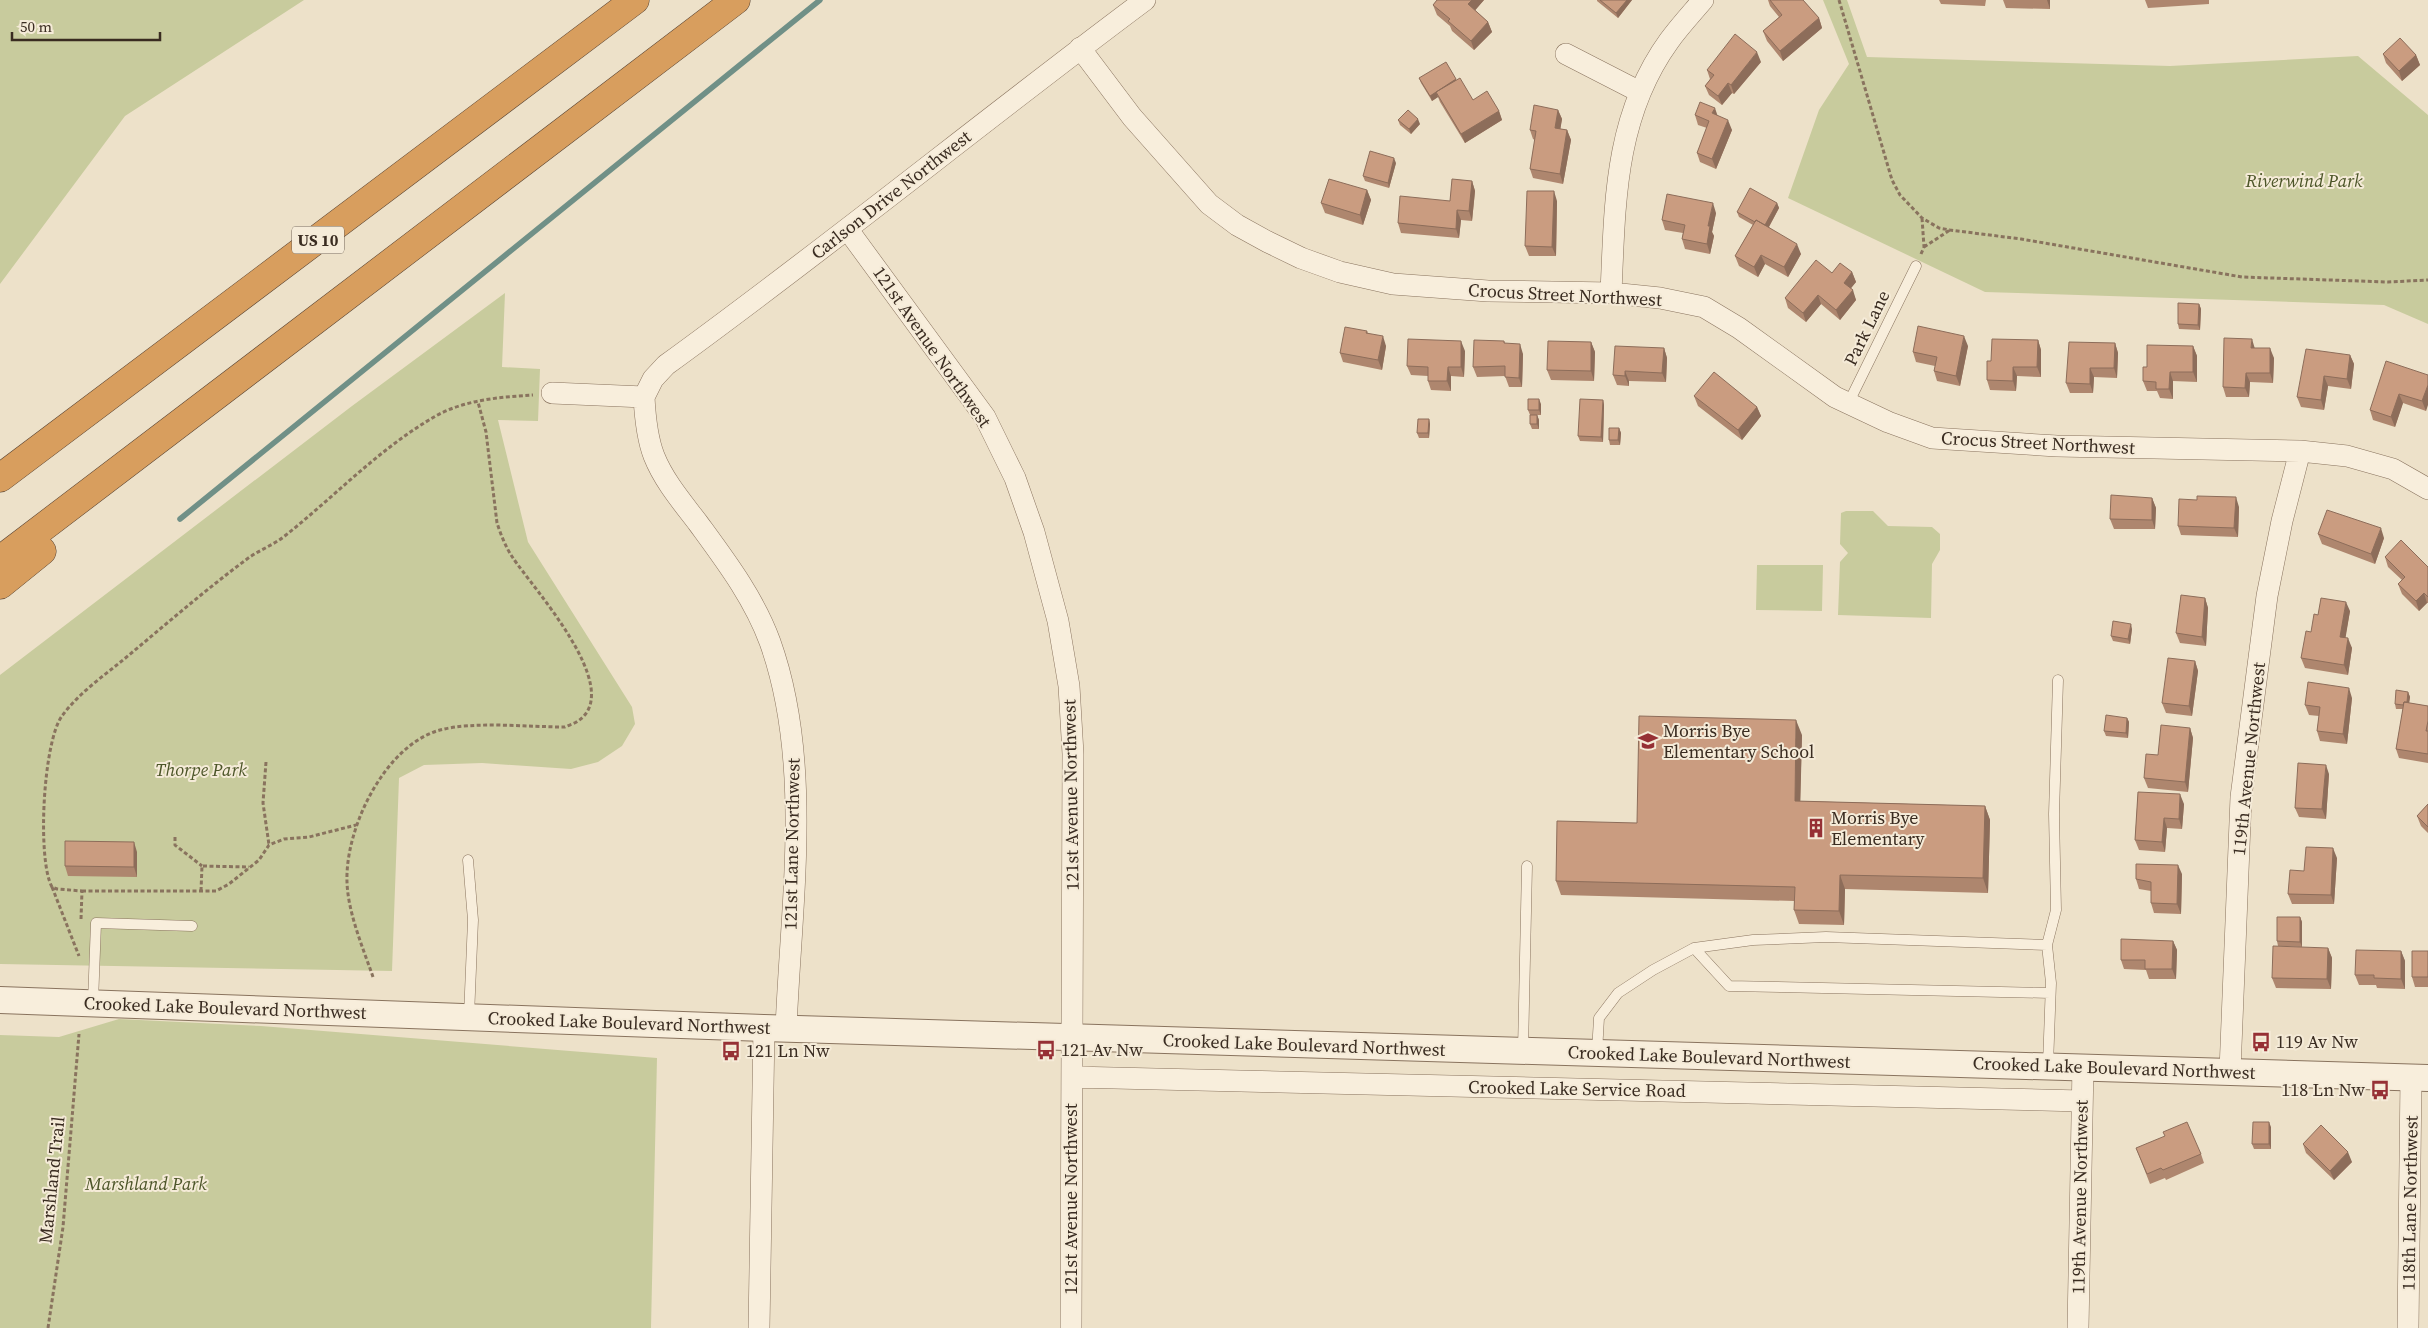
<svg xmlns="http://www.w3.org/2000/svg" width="2428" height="1328" viewBox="0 0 2428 1328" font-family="'Source Serif 4',serif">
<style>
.green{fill:#c8cb9d}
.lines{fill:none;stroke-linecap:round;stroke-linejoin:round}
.stream{stroke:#709087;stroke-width:5.5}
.service-casing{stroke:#89735e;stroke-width:11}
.minor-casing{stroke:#89735e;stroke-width:22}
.tertiary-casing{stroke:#89735e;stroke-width:28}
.motorway-casing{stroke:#574232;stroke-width:29}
.path{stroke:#89735e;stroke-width:3;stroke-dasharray:4 2.5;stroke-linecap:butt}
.service{stroke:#f8eedc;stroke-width:10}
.minor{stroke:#f8eedc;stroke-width:21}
.tertiary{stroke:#f8eedc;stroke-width:26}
.motorway{stroke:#d89e5e;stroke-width:28}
.wall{fill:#ae866e}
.shaded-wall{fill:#8d6d5a}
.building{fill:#ca9c80;stroke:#8d6d5a}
.labels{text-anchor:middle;stroke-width:4;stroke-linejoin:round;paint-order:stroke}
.shield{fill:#f5ebd8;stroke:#726558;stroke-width:1}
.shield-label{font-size:16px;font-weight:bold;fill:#3a2c21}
.park-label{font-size:18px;font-style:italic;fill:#4c5528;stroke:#f5ebd8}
.street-label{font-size:18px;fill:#3a2c21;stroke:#f5ebd8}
.poi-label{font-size:18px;fill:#3a2c21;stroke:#f5ebd8;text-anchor:start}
</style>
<rect width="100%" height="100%" fill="#ede1c9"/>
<!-- green -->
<path class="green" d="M0,0H304L125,116L0,284Z
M1823,0H1847L1867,57L2170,66L2358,56L2428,115V324L2384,305L1985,292L1788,198L1819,110L1849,64Z
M505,293L502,367L540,369L538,421L498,420L528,542L632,707L635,724L622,746L598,762L571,769L482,763L424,765L399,778L392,971L0,964V675L352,406Z
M1846,511H1873L1888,526L1932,527L1940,534V550L1932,564L1931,618L1838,615L1840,562L1848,553L1840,544L1841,513Z
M1757,565H1823L1822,611L1756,610Z
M119,1019L261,1026L657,1058L651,1328H0V1035L59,1037Z"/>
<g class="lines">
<!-- stream -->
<path class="stream" d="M180,519L820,0"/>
<defs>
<path id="service" d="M1848,404L1916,266
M468,860L473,920L469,1016
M1694,948L1729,986L2050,993
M93,1002L96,923L192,926
M1523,1050L1527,866
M1597,1052L1599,1018L1618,993L1653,970L1694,948L1753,940L1826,937L2047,945
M2048,1065L2051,983L2047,945L2056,910L2054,814L2058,680"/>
<path id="minor" d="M1080,48L1132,117L1209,204L1237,225L1268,242L1301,258L1340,272L1393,284L1488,291L1611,293L1660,298L1704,307L1739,328L1835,397L1888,422L1932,438L2057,446L2300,451L2347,456L2393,469L2428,489
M1566,54L1640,92
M848,230L985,417L1015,478L1034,532L1058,621L1069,686L1073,754L1071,1328
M1611,293C1615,204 1614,117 1669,41C1679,27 1692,13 1703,0
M552,393L644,397
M644,397C645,416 647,438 654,456C664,481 682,502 698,523C725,560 754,598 770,642C813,762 791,903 786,1029
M644,397L653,379L666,365C829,247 984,120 1145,0
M2230,1071L2241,797L2267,596L2282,521L2300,451
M1072,1077L2082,1101
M759,1328L764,1028
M2078,1328L2083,1066
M2408,1328L2411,1078"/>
<path id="tertiary" d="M0,1000L764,1028L2428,1078"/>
<path id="motorway" d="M0,478L635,0
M0,560L736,0
M0,585L42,551"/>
</defs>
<!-- service casing -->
<use href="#service" class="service-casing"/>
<!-- minor casing -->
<use href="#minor" class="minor-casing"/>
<!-- tertiary casing -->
<use href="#tertiary" class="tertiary-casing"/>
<!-- motorway casing -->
<use href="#motorway" class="motorway-casing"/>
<!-- path -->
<path class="path" d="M1839,0L1892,180L1900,195L1922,218L1939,228L1950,230L2021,239L2242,277L2388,282L2428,280
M1924,247L1950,230
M1921,254L1924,247L1922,218
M266,762L263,803L269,845
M175,837V845L202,866
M52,887L79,956
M82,891H216L229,884L259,860L269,845L284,839L309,837L356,825
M201,891L202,866L249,867
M81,919L82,891L57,889L52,887C37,860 43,742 62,716C78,694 102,677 123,660C164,626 204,591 247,559C259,550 274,545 286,535C335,496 379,449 434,417C463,400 500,397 533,395
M373,977C363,948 348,913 347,882C345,828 385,745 440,730C474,721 528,727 565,727C569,725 574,724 578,721C626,689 532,587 513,558C506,548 501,535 497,523L486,432L478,402
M48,1328L63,1227L79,1034"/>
<!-- service -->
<use href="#service" class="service"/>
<!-- minor -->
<use href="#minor" class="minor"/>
<!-- tertiary -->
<use href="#tertiary" class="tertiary"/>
<!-- motorway -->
<use href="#motorway" class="motorway"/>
</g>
<!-- wall -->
<path class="wall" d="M1437,0H1484L1475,10L1488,22L1492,32L1474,50L1452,31L1450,26L1437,15L1433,5Z
M1597,0H1632L1618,18L1597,1Z
M1768,0H1803L1819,18L1822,28L1783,61L1767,41L1763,31L1779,17L1770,6Z
M1939,0H1986L1985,6L1941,4Z
M2003,0H2050V9L2006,8Z
M2145,0H2209V4L2148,8Z
M2383,54L2416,55L2420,65L2402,81L2386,63Z
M1761,62L1734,94L1732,93L1722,105L1709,95L1705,86L1710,79L1707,70Z
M1419,78L1457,80L1473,100L1499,111L1502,120L1465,143L1440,102L1438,97L1432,101L1421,83Z
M1558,110L1562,119L1560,129L1567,130L1571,140L1563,184L1533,178L1530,169L1535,140L1533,139L1530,130Z
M1695,115L1717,116L1732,130L1716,169L1700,162L1697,153L1707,128L1698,125Z
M1398,120L1420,124L1411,134L1400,125Z
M1396,163L1389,188L1365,181L1363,176Z
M1472,181L1475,191L1472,221L1461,220L1459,238L1401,233L1398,223L1450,201Z
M1367,190L1371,200L1363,225L1325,213L1321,203Z
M1557,201L1556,256H1529L1525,246Z
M1777,203L1779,208L1769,227L1801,254L1788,277L1765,264L1758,277L1739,266L1735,256L1753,225L1739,217L1737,212Z
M1716,213L1712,232L1714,236L1710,254L1685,249L1682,239L1683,233L1665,230L1662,220Z
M1852,272L1856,282L1851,288L1856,300L1840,320L1821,304L1806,322L1788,308L1785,298L1832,273Z
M2199,304L2201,309L2200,330L2179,329L2178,324Z
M1367,331L1368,333L1386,346L1382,370L1343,362L1340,353Z
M2038,340L2041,350V377L2017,376L2016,391L1990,390L1987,380L1991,361Z
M1504,341L1505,343L1523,354L1522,387H1509L1505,376L1477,377L1473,367Z
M1591,342L1595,352L1594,381L1551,380L1547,370Z
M2115,343L2118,353L2117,378L2094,377L2093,393H2070L2066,383Z
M1968,346L1960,386L1937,381L1934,371L1935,366L1916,362L1913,352Z
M2193,346L2197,356V382L2173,381V399L2160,398L2157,391H2147L2143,381L2147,367Z
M1664,348L1667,358L1666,382L1629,381V386L1617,385L1613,375Z
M2255,348L2274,358L2273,383L2250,382L2249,397H2226L2223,387Z
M1465,351L1464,377L1451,376V391L1431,390L1428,381V376L1411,375L1407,366Z
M2350,355L2354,364L2351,389L2328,386L2324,410L2301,407L2297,397Z
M2428,375L2426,411L2403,403L2395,427L2373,420L2370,410Z
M1694,396L1757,407L1761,416L1742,440L1698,406Z
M1603,400L1604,405L1603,442L1580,441L1578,436Z
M1541,404V415H1537L1539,420V429H1532L1530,424V415L1528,410Z
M1429,419L1430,424L1429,438H1419L1417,433Z
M1619,428L1621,433L1620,445H1610L1609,440Z
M2152,498L2156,508L2155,529H2114L2110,519Z
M2197,500L2239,507L2238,537L2181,535L2178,526Z
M2318,534L2384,538L2375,564L2322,544Z
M2385,557L2428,567V603H2427L2419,611L2402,594L2398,584L2402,580L2388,567Z
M2205,598L2208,608L2206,646L2180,643L2176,633Z
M2350,611L2345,638L2352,648L2348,675L2305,668L2301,658L2318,615Z
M2132,629L2130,644L2113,641L2111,636Z
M2195,661L2198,671L2192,716L2166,713L2162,703Z
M2408,692L2410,697L2409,703L2428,706V763L2399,758L2396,749L2403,709H2396L2395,704Z
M2352,698L2347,744L2320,741L2317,731L2319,716L2309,715L2305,705Z
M2127,718L2129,722L2128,738L2106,736L2104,731Z
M2190,728L2193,738L2188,792L2148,788L2144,778L2158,755Z
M1802,735L1800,801L1985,806L1990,820L1988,893L1845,889L1844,925L1799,924L1794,910V901L1561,895L1556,881L1637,823Z
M2329,774L2326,819L2299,817L2295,808Z
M2138,792L2184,804L2182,829L2167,828L2165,852L2139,850L2135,840Z
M2428,804V833L2421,826L2417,816Z
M137,852V877L68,876L65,866Z
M2337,858L2334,904H2292L2288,894L2304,871Z
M2182,874L2181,914L2154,913L2151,903V891L2139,889L2136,879Z
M2300,917L2302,922V947L2278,946L2277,941Z
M2173,941L2177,950L2176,979H2149L2146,970L2124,969L2121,960Z
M2328,948L2332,958L2331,989L2276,988L2272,978Z
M2401,951L2405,961V989L2377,988L2376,985H2359L2355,975Z
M2428,951V987H2415L2412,977Z
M2271,1127V1149H2254L2252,1144Z
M2303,1144L2352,1162L2334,1180L2306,1153Z
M2136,1148L2201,1154L2204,1163L2166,1180L2165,1178L2150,1184Z"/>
<!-- shaded-wall -->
<path class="shaded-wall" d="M1472,0H1484L1472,14L1468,4Z
M1627,0H1632L1618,18L1616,13Z
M2047,0H2050V9Z
M1819,18L1822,28L1783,61L1780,51Z
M1488,22L1492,32L1474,50L1471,41Z
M1757,52L1761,62L1734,94L1731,85Z
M2416,55L2420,65L2402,81L2399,71Z
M1456,79L1458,84L1436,92L1438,97L1432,101L1430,96Z
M1728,83L1732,93L1722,105L1718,96Z
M1715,108L1718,117L1712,113Z
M1558,110L1562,119L1559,138L1555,128Z
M1499,111L1502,120L1465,143L1461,134Z
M1418,119L1420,124L1411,134L1409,129Z
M1728,120L1732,130L1716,169L1712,159Z
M1567,130L1571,140L1563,184L1560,174Z
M1394,158L1396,163L1389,188L1388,183Z
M1472,181L1475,191L1472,221L1469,211Z
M1367,190L1371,200L1363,225L1360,215Z
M1554,191L1557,201L1556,256L1552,247Z
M1713,203L1716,213L1712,232L1714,236L1710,254L1707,244L1708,226Z
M1777,203L1779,208L1766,232L1764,227Z
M1457,210L1461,220L1459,238L1456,229Z
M1797,244L1801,254L1788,277L1784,267Z
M1761,255L1765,264L1758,277L1754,267Z
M1852,272L1856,282L1847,293L1844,283Z
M1853,290L1856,300L1840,320L1836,310Z
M1818,295L1821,304L1806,322L1803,313Z
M2199,304L2201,309L2200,330L2198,325Z
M1383,336L1386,346L1382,370L1378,360Z
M1964,336L1968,346L1960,386L1956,376Z
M2252,339L2255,349L2251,348Z
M2038,340L2041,350V377L2037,367Z
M1461,341L1465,351L1464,377L1461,367Z
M1591,342L1595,352L1594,381L1591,371Z
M2115,343L2118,353L2117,378L2114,368Z
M1520,344L1523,354L1522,387L1519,378Z
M2193,346L2197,356V382L2193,372Z
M1664,348L1667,358L1666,382L1662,373Z
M2270,348L2274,358L2273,383L2270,373Z
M2350,355L2354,364L2351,389L2347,379Z
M1448,367L1451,376V391L1447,381Z
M2013,367L2017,376L2016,391L2013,381Z
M2090,368L2094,377L2093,393L2090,384Z
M1625,371L1629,381V386L1625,376Z
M2170,372L2173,381V399L2169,389Z
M2246,373L2250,382L2249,397L2245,388Z
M2324,376L2328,386L2324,410L2321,400Z
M2428,385V405L2426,411L2422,401Z
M2399,394L2403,403L2395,427L2391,417Z
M1539,399L1541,404V415L1539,410Z
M1603,400L1604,405L1603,442L1601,437Z
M1757,407L1761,416L1742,440L1738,430Z
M1537,415L1539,420V429L1537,424Z
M1429,419L1430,424L1429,438L1428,433Z
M1619,428L1621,433L1620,445L1618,440Z
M2236,497L2239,507L2238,537L2234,528Z
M2152,498L2156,508L2155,529L2152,520Z
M2381,528L2384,538L2375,564L2371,554Z
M2424,593L2427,603L2419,611L2416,601Z
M2205,598L2208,608L2206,646L2202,637Z
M2346,602L2350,611L2344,647L2340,637Z
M2131,624L2132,629L2130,644L2128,639Z
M2348,638L2352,648L2348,675L2344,665Z
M2195,661L2198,671L2192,716L2189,706Z
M2349,688L2352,698L2347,744L2343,734Z
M2408,692L2410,697L2408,710L2406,705Z
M2127,718L2129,722L2128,738L2126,733Z
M1796,720L1802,735L1800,816L1795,801Z
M2190,728L2193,738L2188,792L2185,782Z
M2326,765L2329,774L2326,819L2322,809Z
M2180,794L2184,804L2182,829L2179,819Z
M1985,806L1990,820L1988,893L1983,878Z
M2164,818L2167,828L2165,852L2162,842Z
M134,842L137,852V877L134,867Z
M2333,848L2337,858L2334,904L2331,895Z
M2178,865L2182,874L2181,914L2177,904Z
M1840,875L1845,889L1844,925L1839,911Z
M2300,917L2302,922V947L2300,942Z
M2173,941L2177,950L2176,979L2172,969Z
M2328,948L2332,958L2331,989L2327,979Z
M2401,951L2405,961V989L2401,979Z
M2269,1122L2271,1127V1149L2269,1144Z
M2348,1152L2352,1162L2334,1180L2330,1171Z"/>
<!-- building -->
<path class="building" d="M1437,0H1472L1468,4L1488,22L1471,41L1448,21L1450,19L1433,5Z
M1600,0H1627L1616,13Z
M1770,0H1803L1819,18L1780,51L1763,31L1782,15Z
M1735,34L1757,52L1731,85L1728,83L1718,96L1705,86L1714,75L1707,70Z
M2400,38L2416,55L2399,71L2383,54Z
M1446,62L1456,79L1430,96L1419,78Z
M1460,78L1473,100L1487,91L1499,111L1461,134L1436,92Z
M1700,102L1715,108L1712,113L1728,120L1712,159L1697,153L1709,121L1695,115Z
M1534,105L1558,110L1555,128L1567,130L1560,174L1530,169L1536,131L1530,130Z
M1408,110L1418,119L1409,129L1398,120Z
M1370,151L1394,158L1388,183L1363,176Z
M1329,179L1367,190L1360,215L1321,203Z
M1452,179L1472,181L1469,211L1457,210L1456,229L1398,223L1400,196L1450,201Z
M1750,188L1777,203L1765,225L1756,220L1755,222L1737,212Z
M1527,191H1554L1552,247L1525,246Z
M1667,194L1713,203L1708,226H1710L1707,244L1682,239L1685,225L1662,220Z
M1756,220L1797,244L1784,267L1761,255L1754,267L1735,256Z
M1816,260L1832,273L1840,263L1852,272L1844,283L1853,290L1836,310L1818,295L1803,313L1785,298Z
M2178,303L2199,304L2198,325L2178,324Z
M1918,326L1964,336L1956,376L1934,371L1937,357L1913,352Z
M1345,327L1367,331L1366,333L1383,336L1378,360L1340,353Z
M2224,338L2252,339L2251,348H2270V373H2246L2245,388L2223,387Z
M1408,339L1461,341V367H1448L1447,381H1428V367L1407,366Z
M1992,339L2038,340L2037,367H2013V381L1987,380V361H1991Z
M1474,340L1504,341V343L1520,344L1519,378L1505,377V366L1473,367Z
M1548,341L1591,342V371L1547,370Z
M2069,342L2115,343L2114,368H2090V384L2066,383Z
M2147,345L2193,346V372H2170L2169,389H2156V382L2143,381V367H2147Z
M1615,346L1664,348L1662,373L1625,371V376L1613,375Z
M2306,349L2350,355L2347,379L2324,376L2321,400L2297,397Z
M2386,361L2428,375V385L2422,401L2399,394L2391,417L2370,410Z
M1714,372L1757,407L1738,430L1694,396Z
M1528,399H1539V410H1528Z
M1580,399L1603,400L1601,437L1578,436Z
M1530,415H1537V424H1530Z
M1418,419H1429L1428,433H1417Z
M1609,428H1619L1618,440H1609Z
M2111,495L2152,498V520L2110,519Z
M2197,496L2236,497L2234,528L2178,526L2179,499L2197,500Z
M2327,510L2381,528L2371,554L2318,534Z
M2401,540L2428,567V597L2424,593L2416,601L2398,584L2405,577L2385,557Z
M2181,595L2205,598L2202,637L2176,633Z
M2321,598L2346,602L2340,637L2348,638L2344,665L2301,658L2306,631L2311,632L2314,614L2318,615Z
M2113,621L2131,624L2128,639L2111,636Z
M2168,658L2195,661L2189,706L2162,703Z
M2308,682L2349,688L2343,734L2317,731L2320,707L2305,705Z
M2396,690L2408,692L2407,702H2404L2403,705L2395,704Z
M2404,702L2428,706V721L2426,731H2428V754L2396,749Z
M2106,715L2127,718L2126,733L2104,731Z
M1639,716L1796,720L1795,801L1985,806L1983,878L1840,875L1839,911L1794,910L1795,887L1556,881L1557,821L1637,823Z
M2161,725L2190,728L2185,782L2144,778L2146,754L2158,755Z
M2298,763L2326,765L2322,809L2295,808Z
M2138,792L2180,794L2179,819L2164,818L2162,842L2135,840Z
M2428,804V827L2417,816Z
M65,841L134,842V867L65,866Z
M2306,847L2333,848L2331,895L2288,894L2290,870L2304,871Z
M2136,864L2178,865L2177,904L2151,903V882L2136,879Z
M2277,917H2300V942L2277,941Z
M2121,939L2173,941L2172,969H2145V960H2121Z
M2273,946L2328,948L2327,979L2272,978Z
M2356,950L2401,951V979L2374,978V975H2355Z
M2412,951H2428V977H2412Z
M2187,1122L2201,1154L2163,1170L2161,1168L2147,1174L2136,1148L2165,1136L2163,1132Z
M2253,1122H2269V1144H2252Z
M2321,1125L2348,1152L2330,1171L2303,1144Z"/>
<!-- icons -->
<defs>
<symbol id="school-bare" viewBox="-9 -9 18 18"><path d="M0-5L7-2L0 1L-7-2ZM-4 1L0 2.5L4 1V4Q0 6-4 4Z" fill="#963035" stroke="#f5ebd8" stroke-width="2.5" paint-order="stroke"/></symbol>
<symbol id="building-bare" viewBox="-9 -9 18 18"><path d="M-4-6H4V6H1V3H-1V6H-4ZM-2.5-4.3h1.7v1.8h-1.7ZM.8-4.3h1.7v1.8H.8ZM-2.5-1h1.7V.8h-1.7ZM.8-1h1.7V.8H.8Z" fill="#963035" stroke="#f5ebd8" stroke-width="2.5" paint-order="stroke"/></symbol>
<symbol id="bus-bare" viewBox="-9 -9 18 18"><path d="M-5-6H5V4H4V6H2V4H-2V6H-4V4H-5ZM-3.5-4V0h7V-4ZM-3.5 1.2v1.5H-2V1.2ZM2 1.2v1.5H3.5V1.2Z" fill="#963035" stroke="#f5ebd8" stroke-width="2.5" paint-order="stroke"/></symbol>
</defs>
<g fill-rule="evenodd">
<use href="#school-bare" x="1634" y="727" width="28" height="28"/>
<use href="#building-bare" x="1802" y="814" width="28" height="28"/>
<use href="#bus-bare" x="2247" y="1028" width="28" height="28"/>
<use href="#bus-bare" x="1032" y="1036" width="28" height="28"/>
<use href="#bus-bare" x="717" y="1037" width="28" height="28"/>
<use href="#bus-bare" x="2366" y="1076" width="28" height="28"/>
</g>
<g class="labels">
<!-- shield labels -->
<rect class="shield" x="292" y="226.5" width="52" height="27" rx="4"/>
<g class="shield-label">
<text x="318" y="246">US 10</text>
</g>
<!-- park labels -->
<g class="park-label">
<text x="2304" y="187">Riverwind Park</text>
<text x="201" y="776">Thorpe Park</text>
<text x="146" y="1190">Marshland Park</text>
</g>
<!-- street labels -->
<g class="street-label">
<text transform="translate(891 195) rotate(-38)" y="6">Carlson Drive Northwest</text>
<text transform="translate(1565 295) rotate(3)" y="6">Crocus Street Northwest</text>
<text transform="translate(1867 328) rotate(-64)" y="6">Park Lane</text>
<text transform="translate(932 347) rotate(55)" y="6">121st Avenue Northwest</text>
<text transform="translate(2038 443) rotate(3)" y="6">Crocus Street Northwest</text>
<text transform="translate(2249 759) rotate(-84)" y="6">119th Avenue Northwest</text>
<text transform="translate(1071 795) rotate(-91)" y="6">121st Avenue Northwest</text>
<text transform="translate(792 844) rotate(-89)" y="6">121st Lane Northwest</text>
<text transform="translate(225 1008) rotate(2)" y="6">Crooked Lake Boulevard Northwest</text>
<text transform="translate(629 1023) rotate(2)" y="6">Crooked Lake Boulevard Northwest</text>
<text transform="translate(1304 1045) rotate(2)" y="6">Crooked Lake Boulevard Northwest</text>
<text transform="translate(1709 1057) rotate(2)" y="6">Crooked Lake Boulevard Northwest</text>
<text transform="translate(2114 1068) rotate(2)" y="6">Crooked Lake Boulevard Northwest</text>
<text transform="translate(1577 1089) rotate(1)" y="6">Crooked Lake Service Road</text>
<text transform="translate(52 1180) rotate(-84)" y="6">Marshland Trail</text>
<text transform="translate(2080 1197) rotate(-89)" y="6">119th Avenue Northwest</text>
<text transform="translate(1071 1199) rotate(-90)" y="6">121st Avenue Northwest</text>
<text transform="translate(2410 1203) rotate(-89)" y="6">118th Lane Northwest</text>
</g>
<!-- poi labels -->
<g class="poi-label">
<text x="1663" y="737">Morris Bye<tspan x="1663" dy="21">Elementary School</tspan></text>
<text x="1831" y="824">Morris Bye<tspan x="1831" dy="21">Elementary</tspan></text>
<text x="2276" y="1048">119 Av Nw</text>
<text x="1061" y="1056">121 Av Nw</text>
<text x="746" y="1057">121 Ln Nw</text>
<text x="2365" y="1096" text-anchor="end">118 Ln Nw</text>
</g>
</g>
<!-- scale -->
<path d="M12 32v8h148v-8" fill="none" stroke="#3a2c21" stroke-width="2.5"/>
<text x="20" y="32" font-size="15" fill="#3a2c21" stroke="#f5ebd8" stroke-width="4" paint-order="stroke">50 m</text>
</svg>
